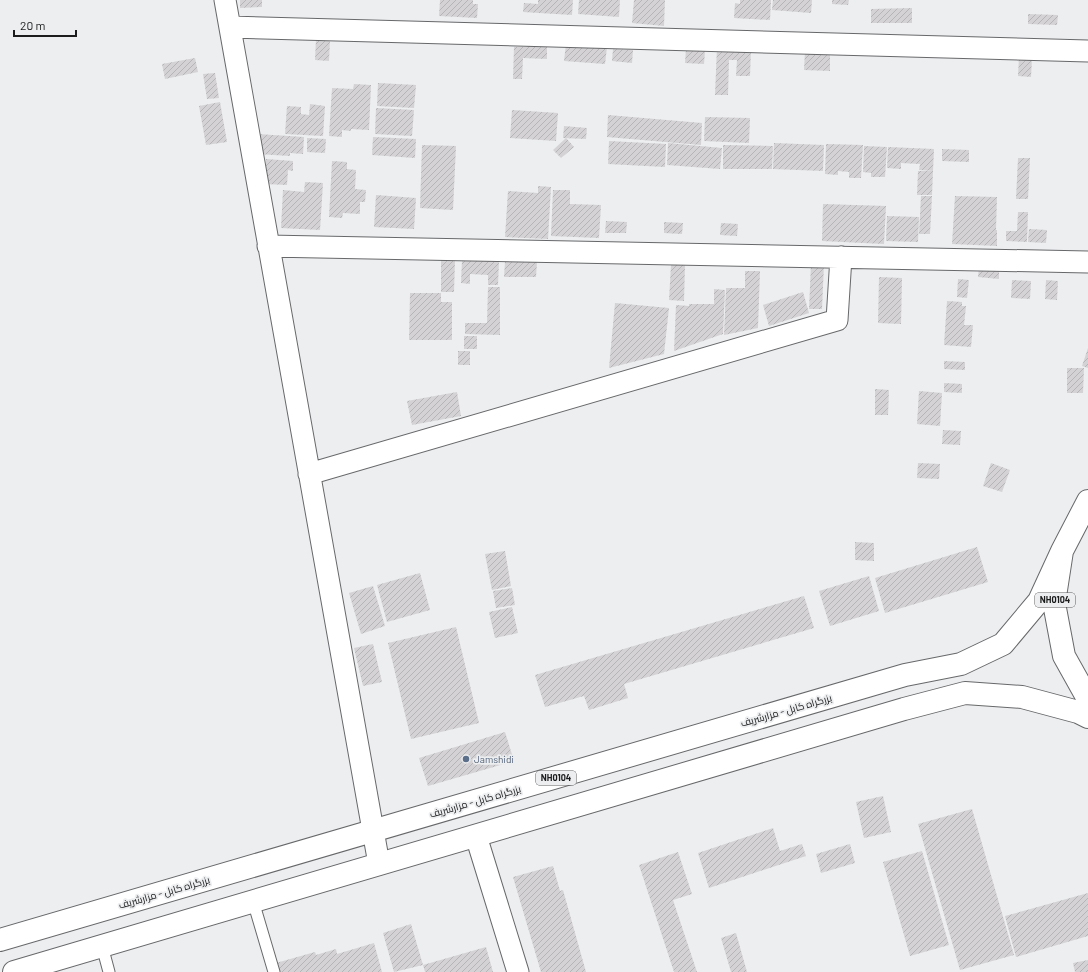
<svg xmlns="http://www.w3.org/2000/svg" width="1088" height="972" viewBox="0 0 1088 972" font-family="Barlow,Cairo,sans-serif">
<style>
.building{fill:url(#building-hatch)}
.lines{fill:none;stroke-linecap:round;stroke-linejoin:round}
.lane-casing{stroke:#67686a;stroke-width:13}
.street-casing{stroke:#67686a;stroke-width:23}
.highway-casing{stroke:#67686a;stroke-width:24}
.lane{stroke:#fff;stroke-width:11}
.street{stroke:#fff;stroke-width:21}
.highway{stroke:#fff;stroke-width:22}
.service-dot{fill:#5c6f8a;stroke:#eceef0;stroke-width:1.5}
.labels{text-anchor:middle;stroke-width:3.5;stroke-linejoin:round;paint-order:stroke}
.shield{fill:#eceef0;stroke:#5a5b5c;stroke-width:1}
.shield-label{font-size:9px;font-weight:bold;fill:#1c1c1d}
.street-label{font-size:10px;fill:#1c1c1d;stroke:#eceef0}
.service-label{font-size:10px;fill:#4e5e75;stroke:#eceef0;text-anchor:start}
</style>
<defs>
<pattern id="building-hatch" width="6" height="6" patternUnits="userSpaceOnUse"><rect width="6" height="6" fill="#d4d2d4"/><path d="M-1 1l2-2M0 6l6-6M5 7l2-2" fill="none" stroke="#b5b4b6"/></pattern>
</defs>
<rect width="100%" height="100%" fill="#eceef0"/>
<!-- building -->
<path class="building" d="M240,0H262V7L240,8Z
M440,0H473V4H478L477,18L439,16Z
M538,0H573L572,15L523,12L524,3L538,4Z
M579,0H620L619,17L578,14Z
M634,0H665L664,26L632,23Z
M740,0H771L770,20L734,18L735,3L740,4Z
M773,0H812L811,13L772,10Z
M832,0H849L848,5L832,4Z
M912,8V23H871V9Z
M1028,14L1058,15L1057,25L1028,24Z
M316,39L330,40L329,61L315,60Z
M527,44L547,45V59L523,58L522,79H513L514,47H527Z
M566,44L607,47L605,64L564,61Z
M717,47L751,49L750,76H736L737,60H729L728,95H715Z
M613,49L633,50L632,63L612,61Z
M686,49L705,51L704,64L685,63Z
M805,51L830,52V71L804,70Z
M1019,57L1032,58L1031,77L1018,76Z
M195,58L198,72L165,79L162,64Z
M215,73L219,98L207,99L203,74Z
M378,83L416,85L414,108L377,106Z
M354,84L371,85L369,130L351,129V131L342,130V137L329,136L332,88L353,89Z
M220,102L227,142L206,145L199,106Z
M310,104L325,106L323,136L285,134L287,106L301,107V114L309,115Z
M376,108L414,110L412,136L375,134Z
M512,110L558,113L556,141L510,138Z
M608,115L702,123L701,145L607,137Z
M705,117L750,118L749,143L704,141Z
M564,126L587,128L586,139L563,138Z
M258,134L304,137L303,154L290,153V156L257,154Z
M373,137L416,139L415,158L372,155Z
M307,138L326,139L325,153L307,152Z
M566,138L574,147L561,158L553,150Z
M609,141L666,144L665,167L608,164Z
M668,143L722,148L720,169L667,165Z
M774,143L824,145L823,171L773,169Z
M826,144L863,145L861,178H849V172L838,171V175L825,174Z
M422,145L456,146L453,210L420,208Z
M723,145L773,146L772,169H723Z
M864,146L887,147L885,177H871V173L863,172Z
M888,147L934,149L933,171L919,170L920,164L901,163V169L887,168Z
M942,149L969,150V162L942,161Z
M1018,158H1030L1028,199H1016Z
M266,159L293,161V171L288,170L287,185L265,184Z
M332,161L347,162V169L356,170L355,189L366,190L365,202H360V214L343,213L342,218L329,217Z
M918,171H933L932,195H917Z
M305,182L323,183L320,230L281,228L283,190L304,192Z
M538,186L551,187L548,239L505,237L508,191L538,193Z
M553,190H570V204L601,205L599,238L551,236Z
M376,195L416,198L414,229L374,227Z
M921,196H932L930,234H919Z
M955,196L997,197L996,230H997V246L952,244Z
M823,204L886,206L884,244L822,241Z
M1018,212H1028L1027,242L1006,241V231H1017Z
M887,216L919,217L918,242L886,241Z
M606,221L627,222L626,233H605Z
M664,222L683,223L682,234L664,233Z
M721,223L738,224L737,236L720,235Z
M1029,229L1047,230L1046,243L1028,242Z
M441,260H455L454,292H441Z
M462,260L499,261L498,285H488V275L470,274V284L461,283Z
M505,262H537L536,277H504Z
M811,264H824L822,309H809Z
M671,265H685L684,301L669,300Z
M979,268L999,269V279L978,277Z
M745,271H760L758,328L724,335L726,288H745Z
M879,277L902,278L901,324L878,323Z
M958,279L969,280L967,298L957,297Z
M1012,280L1031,281L1030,299L1011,298Z
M1046,280L1058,281L1057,300L1045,299Z
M488,287H500V335L465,334V323H487Z
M714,289L725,290L723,334L674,351L676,305L689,306V304H714Z
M803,292L809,313L769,326L763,305Z
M410,293H441V302H452V340H409Z
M947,301L962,302V306H966L964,325H973L971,347L944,345Z
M615,303L669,308L664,354L609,368Z
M464,336H477V349H464Z
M1088,348V368L1082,366Z
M458,351H470V365H458Z
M944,361L965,362V370L944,369Z
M1067,368H1084L1083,393H1067Z
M944,383L962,384V393L944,392Z
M875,389L889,390L888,415H875Z
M919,391L942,393L940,426L917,424Z
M457,392L461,416L412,425L407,401Z
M943,430L961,431L960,445L942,444Z
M918,463L940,464L939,479L917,478Z
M991,463L1010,470L1002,492L983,486Z
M855,542L874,543V561L855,560Z
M977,547L988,582L885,613L875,578Z
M505,551L511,586L492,590L485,554Z
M420,573L430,610L387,622L377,585Z
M869,576L879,611L830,626L819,591Z
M373,586L385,626L361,634L349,593Z
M512,588L515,605L496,608L493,591Z
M804,596L814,628L624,684L628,698L589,710L584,696L545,707L535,675Z
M512,607L518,633L495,638L489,612Z
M456,627L479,723L411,739L388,643Z
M373,644L382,682L363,686L354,648Z
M505,732L514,761L428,786L419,758Z
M883,796L891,832L864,838L856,802Z
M972,809L1014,955L960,970L918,824Z
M773,828L780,851L802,844L806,856L709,888L698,853Z
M850,844L855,863L821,873L816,854Z
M922,851L949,945L910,956L883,862Z
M678,852L692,894L673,900L697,972H674L639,865Z
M553,866L560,891L563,890L586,972H541L513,877Z
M1088,893V936L1016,957L1005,916Z
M411,924L423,965L394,972L383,933Z
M736,933L747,972H731L721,938Z
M374,943L382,972H278L276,963L315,952L316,955L336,949L337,954Z
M486,947L493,972H425L423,965Z
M1088,960V972H1075L1073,963Z"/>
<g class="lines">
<defs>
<path id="lane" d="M253,901L274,972
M102,946L109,972"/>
<path id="street" d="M225,0L379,864
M230,27L1088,51
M268,246L1088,262
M309,474L837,320L841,257
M476,836L518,972"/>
<path id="highway" d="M1088,501L1062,551L1054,603L1064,656L1088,699
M0,940L905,675L961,664L1003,644L1039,601L1062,551
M14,972L904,709L965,693L1022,697L1078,712L1088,717"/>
</defs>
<!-- lane casing -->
<use href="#lane" class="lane-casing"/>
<!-- street casing -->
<use href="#street" class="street-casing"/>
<!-- highway casing -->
<use href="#highway" class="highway-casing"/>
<!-- lane -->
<use href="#lane" class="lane"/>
<!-- street -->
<use href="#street" class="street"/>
<!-- highway -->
<use href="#highway" class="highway"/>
</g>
<!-- markers -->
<circle class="service-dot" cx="466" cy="759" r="4"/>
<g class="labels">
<!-- shield labels -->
<g class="shield">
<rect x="1035" y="593" width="40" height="14" rx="3"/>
<rect x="536" y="771" width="40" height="14" rx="3"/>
</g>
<g class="shield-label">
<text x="1055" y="603">NH0104</text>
<text x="556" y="781">NH0104</text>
</g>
<!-- street labels -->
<g class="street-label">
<text transform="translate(786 710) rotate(-16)" y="4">بزرگراه کابل - مزارشریف</text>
<text transform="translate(475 801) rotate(-16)" y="4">بزرگراه کابل - مزارشریف</text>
<text transform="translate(164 892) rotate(-16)" y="4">بزرگراه کابل - مزارشریف</text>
</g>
<!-- service labels -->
<g class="service-label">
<text x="474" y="763">Jamshidi</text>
</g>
</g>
<!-- scale -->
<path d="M14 30v6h62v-6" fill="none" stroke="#1c1c1d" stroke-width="2"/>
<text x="20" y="30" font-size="12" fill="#1c1c1d" stroke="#eceef0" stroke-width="3" paint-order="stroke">20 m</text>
</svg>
